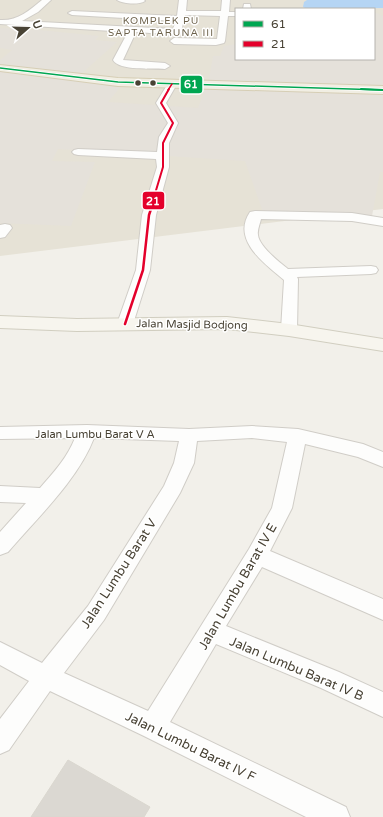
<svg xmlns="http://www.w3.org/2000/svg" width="383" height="817" viewBox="0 0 383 817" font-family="'Varela Round',sans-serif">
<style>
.residential{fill:#e6e2d6;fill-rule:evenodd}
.industrial{fill:#e5e1da}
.water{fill:#b5d5f4}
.building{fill:#dbd8d2;stroke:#dad7cf}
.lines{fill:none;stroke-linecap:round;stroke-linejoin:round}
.street-casing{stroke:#d0cdc7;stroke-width:2}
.secondary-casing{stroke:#d1cec0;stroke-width:2}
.primary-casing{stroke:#d6ceb5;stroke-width:2}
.street{fill:#fdfdfc;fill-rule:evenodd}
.secondary{fill:#f7f5ee;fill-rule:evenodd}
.primary{fill:#f1eee3;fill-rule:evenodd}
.bus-1-far1-casing{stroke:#fff;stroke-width:3}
.bus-1-casing{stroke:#fff;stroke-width:4}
.bus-2-far2-casing{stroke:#fff;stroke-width:3}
.bus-2-far1-casing{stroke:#fff;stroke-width:4}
.bus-2-casing{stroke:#fff;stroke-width:5}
.bus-1-far1{stroke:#00a651;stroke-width:1.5}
.bus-1{stroke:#00a651;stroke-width:2}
.bus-2-far2{stroke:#e4002b;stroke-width:1.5}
.bus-2-far1{stroke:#e4002b;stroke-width:2}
.bus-2{stroke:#e4002b;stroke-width:2.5}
.bus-dot{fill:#484234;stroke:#fff;stroke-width:1.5}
.labels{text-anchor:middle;stroke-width:3;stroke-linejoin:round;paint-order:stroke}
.far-neighbourhood-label{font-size:10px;letter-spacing:1px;fill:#6c614a;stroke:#fff}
.street-label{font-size:11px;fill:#484234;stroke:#fff}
.near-street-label{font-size:13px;fill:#484234;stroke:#fff}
.line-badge{stroke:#fff;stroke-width:1.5}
.badge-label{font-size:11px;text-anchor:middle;font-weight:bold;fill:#fff}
</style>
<rect width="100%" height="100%" fill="#f2f0ea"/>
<!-- residential -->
<path class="residential" d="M0,0H383V209L0,256ZM236,9H374V59H236Z"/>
<!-- industrial -->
<path class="industrial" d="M374,12L383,16V172H380L372,216L264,215L245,161L58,149L52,161L95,162L71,226L0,223V60L12,50L0,48V28L40,30L99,36L95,40L117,42L81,74L127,79L108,102L198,108L209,79L213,56H220L224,46L236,44V59H374Z"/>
<!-- water -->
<path class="water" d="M307,0H383V8L307,9L303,7L304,2Z"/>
<!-- building -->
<path class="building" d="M68,760L150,807L144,817H31Z"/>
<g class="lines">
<defs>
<path id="street" d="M42,0H51L38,12L22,21L173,29L176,21L72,15L68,13L72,11L177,16L179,0H187L186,11H221L222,0H230L229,12H236V16H228L225,41L224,43L216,45L174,44L170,41L174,38L217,39L220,16L185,15L181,32L177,35L136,32L123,60L165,63L170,66L165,69C153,68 119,71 113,60L128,32L0,24V20C17,21 29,11 42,0Z
M117,0H144L145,1C139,5 123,4 117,0Z
M244,4H250L251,9H243Z
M172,81L177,84L166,103L178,123L169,143V167L156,215L150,270L133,324L131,327L125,329L119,327L117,324L136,270L142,215L157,167L156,159L78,155L74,154L72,152L74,150L78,149L157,152L159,137L168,123L156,103L169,82Z
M255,211L352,213L383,218V226L352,221L261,219C260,224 257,230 258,235C259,246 279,262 288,269L371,266L376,267L378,270L376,273L371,274L297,277L298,279L297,330L295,333L289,335L283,333L281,330L284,280C265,264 231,240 250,212Z
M5,224L10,225L12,228L5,237L0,238V225Z
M87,425L189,429L252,426L298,429L363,444L383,452V467L358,457L305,444L292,508L270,551L383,599V620L262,567L226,626L339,672L383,692V717L321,688L216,644L170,722L346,807L350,817H306L144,736L50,691L9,750L0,754V719L29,681L0,665V642L42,663L88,606L164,486L174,463L179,441L94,438C78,480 37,518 8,552L0,555V532L26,503L0,502V486L40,488C54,472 67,458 75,438L0,439V427ZM252,438L287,442L272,508L249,549L148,711L64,673L104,620L180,493L194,463L197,441Z"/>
<path id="secondary" d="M0,316L77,319L227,317L289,324L383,339V351L289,336L227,329L77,331L0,328Z"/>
<path id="primary" d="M0,65L118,78L383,86V94L118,86L0,71Z"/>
</defs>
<!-- street casing -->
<use href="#street" class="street-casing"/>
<!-- secondary casing -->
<use href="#secondary" class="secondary-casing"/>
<!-- primary casing -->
<use href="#primary" class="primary-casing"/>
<!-- street -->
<use href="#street" class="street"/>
<!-- secondary -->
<use href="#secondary" class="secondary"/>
<!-- primary -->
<use href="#primary" class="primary"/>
<defs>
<path id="bus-1-far1" d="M0,68L118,82L383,90"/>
<path id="bus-1" d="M361,89L383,90"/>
<path id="bus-2-far2" d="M168,90L172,84"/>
<path id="bus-2-far1" d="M151,207L163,167V143L173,123L161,103L169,89"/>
<path id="bus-2" d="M125,324L143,270L149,215L152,206"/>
</defs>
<!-- bus-1-far1 casing -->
<use href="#bus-1-far1" class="bus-1-far1-casing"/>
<!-- bus-1 casing -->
<use href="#bus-1" class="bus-1-casing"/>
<!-- bus-2-far2 casing -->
<use href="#bus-2-far2" class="bus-2-far2-casing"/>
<!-- bus-2-far1 casing -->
<use href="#bus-2-far1" class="bus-2-far1-casing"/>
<!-- bus-2 casing -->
<use href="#bus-2" class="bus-2-casing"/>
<!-- bus-1-far1 -->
<use href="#bus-1-far1" class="bus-1-far1"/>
<!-- bus-1 -->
<use href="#bus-1" class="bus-1"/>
<!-- bus-2-far2 -->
<use href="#bus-2-far2" class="bus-2-far2"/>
<!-- bus-2-far1 -->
<use href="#bus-2-far1" class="bus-2-far1"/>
<!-- bus-2 -->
<use href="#bus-2" class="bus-2"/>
</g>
<!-- markers -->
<g class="bus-dot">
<circle cx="138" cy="83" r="3.5"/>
<circle cx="153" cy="83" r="3.5"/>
</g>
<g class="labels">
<!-- far-neighbourhood labels -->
<g class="far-neighbourhood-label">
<text x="161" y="24">KOMPLEK PU<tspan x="161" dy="12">SAPTA TARUNA III</tspan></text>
</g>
<!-- street labels -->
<g class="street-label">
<text transform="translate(192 324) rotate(1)" y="4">Jalan Masjid Bodjong</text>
<text x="95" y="438">Jalan Lumbu Barat V A</text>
</g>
<!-- near-street labels -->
<g class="near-street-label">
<text transform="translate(118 573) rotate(-57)" y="5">Jalan Lumbu Barat V</text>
<text transform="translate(237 586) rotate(-60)" y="5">Jalan Lumbu Barat IV E</text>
<text transform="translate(297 668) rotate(23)" y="5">Jalan Lumbu Barat IV B</text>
<text transform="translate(191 746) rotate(26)" y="5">Jalan Lumbu Barat IV F</text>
</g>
</g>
<g class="line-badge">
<rect x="180" y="75" width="23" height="19" rx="4" fill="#00a651"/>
<rect x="142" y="191" width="23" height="19" rx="4" fill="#e4002b"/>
</g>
<g class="badge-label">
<text x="191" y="88">61</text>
<text x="153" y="205">21</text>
</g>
<!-- legend -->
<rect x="235" y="8" width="140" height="52" fill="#ffffff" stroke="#b6b3ae"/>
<rect x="243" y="21" width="20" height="6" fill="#00a651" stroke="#b6b3ae"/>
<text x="271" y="28" font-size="12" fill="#484234">61</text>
<rect x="243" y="41" width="20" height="6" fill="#e4002b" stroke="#b6b3ae"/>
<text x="271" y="48" font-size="12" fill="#484234">21</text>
<!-- north arrow -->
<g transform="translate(28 28) rotate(70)" stroke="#ffffff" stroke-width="3" paint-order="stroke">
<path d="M0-3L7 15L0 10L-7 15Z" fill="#484234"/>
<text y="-6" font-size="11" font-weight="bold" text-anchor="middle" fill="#484234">U</text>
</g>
</svg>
